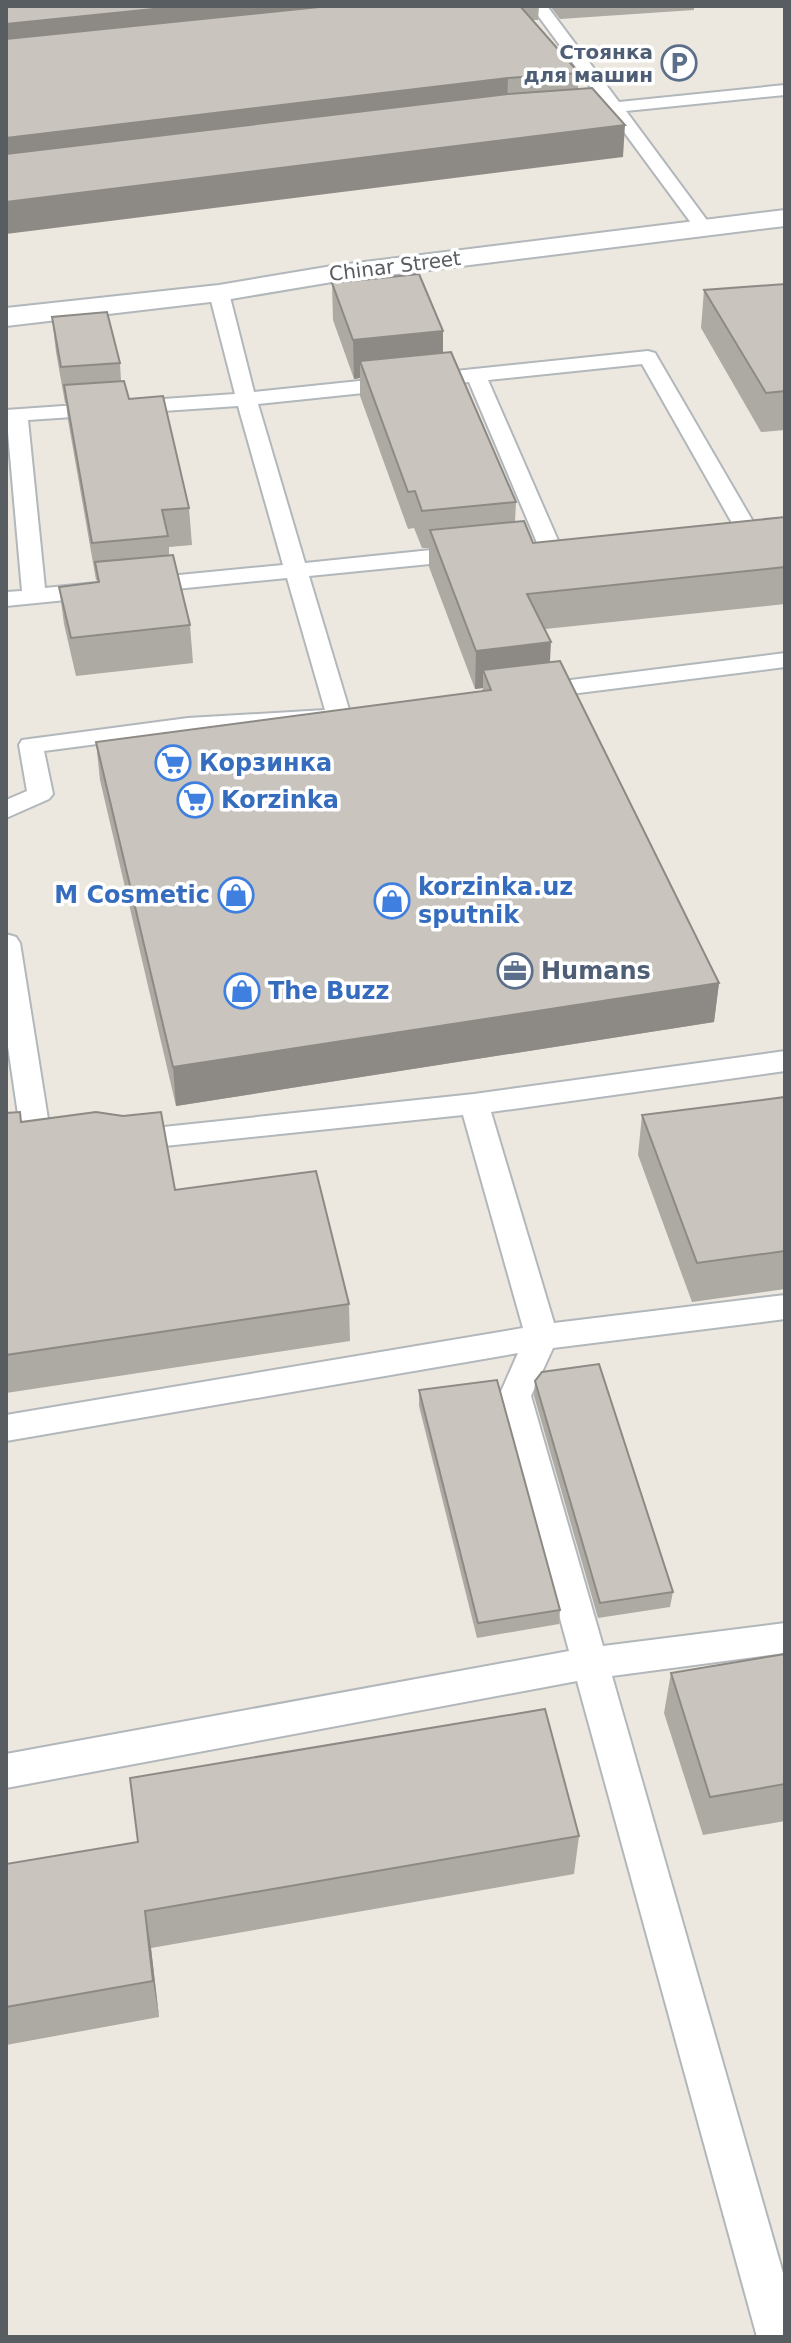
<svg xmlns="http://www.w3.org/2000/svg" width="791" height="2343" viewBox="0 0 791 2343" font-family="'DejaVu Sans',sans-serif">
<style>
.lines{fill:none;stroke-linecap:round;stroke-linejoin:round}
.service-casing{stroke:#b2b7bb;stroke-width:4}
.tertiary-casing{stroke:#b2b7bb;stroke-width:4}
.service{fill:#fff;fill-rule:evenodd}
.tertiary{fill:#fff;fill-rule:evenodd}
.wall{fill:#ada9a3}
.shaded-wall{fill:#8d8a85}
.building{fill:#c9c5be;stroke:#8d8a85;stroke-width:2}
.labels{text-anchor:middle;stroke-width:7;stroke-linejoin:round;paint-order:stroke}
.far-service-label{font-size:20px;font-weight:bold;fill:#4e5e75;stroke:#fff;text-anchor:end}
.far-street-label{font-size:20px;fill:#585d61;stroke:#fff}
.shop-label{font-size:24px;font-weight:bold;fill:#366cbe;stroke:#fff;text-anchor:start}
.service-label{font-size:24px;font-weight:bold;fill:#4e5e75;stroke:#fff;text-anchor:start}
</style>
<rect width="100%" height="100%" fill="#ece8df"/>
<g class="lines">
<defs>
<path id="service" d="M531,6H547L619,102L785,85V95L626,111L709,223L712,227L709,231H697L610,113L566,116L564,112L566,108L603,104Z
M219,287L229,293L254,392L648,351L655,353L755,525L752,530H736L642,364L488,380L560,545L549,552L538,545L469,382L258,404L305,563L470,546L481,553L470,560L309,576L351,716L348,721L188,732L44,751L53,794L49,799L6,818V800L27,791L19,745L22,740L188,718L325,710L287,578L6,606V592L22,591L6,410L235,394L209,293ZM238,406L283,565L45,588L28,420Z
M785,653V667L531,699L523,697L519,692L523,687L531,685Z
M6,934L16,937L20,943L48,1119L76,1125L81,1132L76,1139C60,1144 41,1140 25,1135L20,1128L6,1033Z
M785,1051V1071L491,1112L554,1323L785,1295V1319L553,1348L531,1396L603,1646L785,1623V1653L612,1676L785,2280V2337H757L577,1681L6,1788V1754L569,1651L499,1396L518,1353L6,1441V1415L523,1328L463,1115L126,1150L116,1146L111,1139L116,1132L474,1094Z"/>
<path id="tertiary" d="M785,210V226L332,282L219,301L6,326V308L219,285L332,266Z"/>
</defs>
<!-- service casing -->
<use href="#service" class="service-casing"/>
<!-- tertiary casing -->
<use href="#tertiary" class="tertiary-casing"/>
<!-- service -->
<use href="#service" class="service"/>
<!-- tertiary -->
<use href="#tertiary" class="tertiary"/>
</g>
<!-- wall -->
<path class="wall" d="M6,6H539L538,20H533L579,73L578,89L623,157Z
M550,6H694V10L560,19Z
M332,283L443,352L516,502L515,522L533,543L785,517V604L545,629L550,662L719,983L714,1022L176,1106L100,780L96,742L482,691L483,688L475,689L429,567V548H422L414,528L408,529L360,396V378L354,379L333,320Z
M785,284V430L761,432L701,328L704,290Z
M52,317L120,363L121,381L129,399L189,508L192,545L169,547V555L190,625L193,663L76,676L64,624L59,587L97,583V580H96L68,420L66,403H65L56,352Z
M785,1097V1289L692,1302L638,1155L642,1115Z
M6,1113L21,1122L175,1190L349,1304L350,1341L6,1393Z
M535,1381L673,1592L670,1607L598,1618L534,1396Z
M419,1390L560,1610L559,1624L477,1638L419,1406Z
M785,1654V1821L703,1835L664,1713L671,1673Z
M579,1836L574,1874L151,1948L159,2017L6,2045V1864Z"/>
<!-- shaded-wall -->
<path class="shaded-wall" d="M183,6H464L6,55V24Z
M508,78L507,109L6,170V138Z
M625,125L623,157L6,234V202Z
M443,331V369L360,361V378L354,379L353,340Z
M551,642L549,680L483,670V688L475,689L476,651Z
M719,983L714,1022L176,1106L173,1067Z
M145,1911L151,1948L159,2017L153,1981Z"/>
<!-- building -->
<path class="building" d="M6,6H183L6,24Z
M329,6H520L579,73L508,78L6,138V39Z
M592,88L625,125L6,202V154L508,94Z
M419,274L443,331L353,340L332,283Z
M785,284V391L766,393L704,290Z
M107,312L120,363L61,367L52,317Z
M451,352L516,502L422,511L415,491L408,492L360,361Z
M124,381L129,399L163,396L189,508L162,510L168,536L92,543L64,385Z
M785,517V567L527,594L551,642L476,651L430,530L524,521L533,543Z
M173,555L190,625L71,638L59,587L99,582L95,562Z
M560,661L719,983L173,1067L96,742L491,690L483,670Z
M785,1097V1251L697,1263L642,1115Z
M20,1112L21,1122L96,1112L123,1116L161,1112L175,1190L316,1171L349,1304L6,1355V1113Z
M599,1364L673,1592L600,1603L535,1381L542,1372Z
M497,1380L560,1610L478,1623L419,1390Z
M785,1654V1784L710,1797L671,1673Z
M545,1709L579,1836L145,1911L153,1981L6,2007V1864L138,1842L130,1778Z"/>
<!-- icons -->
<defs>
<symbol id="parking-ring" viewBox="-11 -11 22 22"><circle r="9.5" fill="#fff" stroke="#5c6f8a" stroke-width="1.5"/><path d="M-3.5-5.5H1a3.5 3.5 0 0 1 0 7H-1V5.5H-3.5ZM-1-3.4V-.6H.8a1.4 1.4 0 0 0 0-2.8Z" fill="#5c6f8a"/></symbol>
<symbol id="supermarket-ring" viewBox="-11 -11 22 22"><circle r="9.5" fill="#fff" stroke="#3f7fe0" stroke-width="1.5"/><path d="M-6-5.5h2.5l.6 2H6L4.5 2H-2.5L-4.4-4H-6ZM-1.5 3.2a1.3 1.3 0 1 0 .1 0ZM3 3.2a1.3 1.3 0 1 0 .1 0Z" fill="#3f7fe0"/></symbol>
<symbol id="shop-ring" viewBox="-11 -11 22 22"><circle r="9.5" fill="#fff" stroke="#3f7fe0" stroke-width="1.5"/><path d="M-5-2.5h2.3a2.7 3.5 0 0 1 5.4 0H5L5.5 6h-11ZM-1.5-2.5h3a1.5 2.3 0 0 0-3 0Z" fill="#3f7fe0"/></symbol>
<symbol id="office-ring" viewBox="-11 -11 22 22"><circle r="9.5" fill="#fff" stroke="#5c6f8a" stroke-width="1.5"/><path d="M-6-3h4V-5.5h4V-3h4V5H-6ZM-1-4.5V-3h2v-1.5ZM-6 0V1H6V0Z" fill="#5c6f8a"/></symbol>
</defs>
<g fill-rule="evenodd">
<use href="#parking-ring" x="659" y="43" width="40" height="40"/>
<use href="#supermarket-ring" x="153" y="743" width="40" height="40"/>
<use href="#supermarket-ring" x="175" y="780" width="40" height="40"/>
<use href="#shop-ring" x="216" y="875" width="40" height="40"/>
<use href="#shop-ring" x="372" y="881" width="40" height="40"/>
<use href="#office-ring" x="495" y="951" width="40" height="40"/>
<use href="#shop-ring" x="222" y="971" width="40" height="40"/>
</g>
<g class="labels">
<!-- far-service labels -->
<g class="far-service-label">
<text x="653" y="59">Стоянка<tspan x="653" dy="23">для машин</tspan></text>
</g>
<!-- far-street labels -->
<g class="far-street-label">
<text transform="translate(395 266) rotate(-7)" y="7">Chinar Street</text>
</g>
<!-- shop labels -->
<g class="shop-label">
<text x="199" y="771">Корзинка</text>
<text x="221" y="808">Korzinka</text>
<text x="418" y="895">korzinka.uz<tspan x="418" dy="28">sputnik</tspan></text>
<text x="210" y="903" text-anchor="end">M Cosmetic</text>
<text x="268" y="999">The Buzz</text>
</g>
<!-- service labels -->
<g class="service-label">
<text x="541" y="979">Humans</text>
</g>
</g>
<!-- border -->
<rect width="791" height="2343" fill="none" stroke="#585d61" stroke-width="16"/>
</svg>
